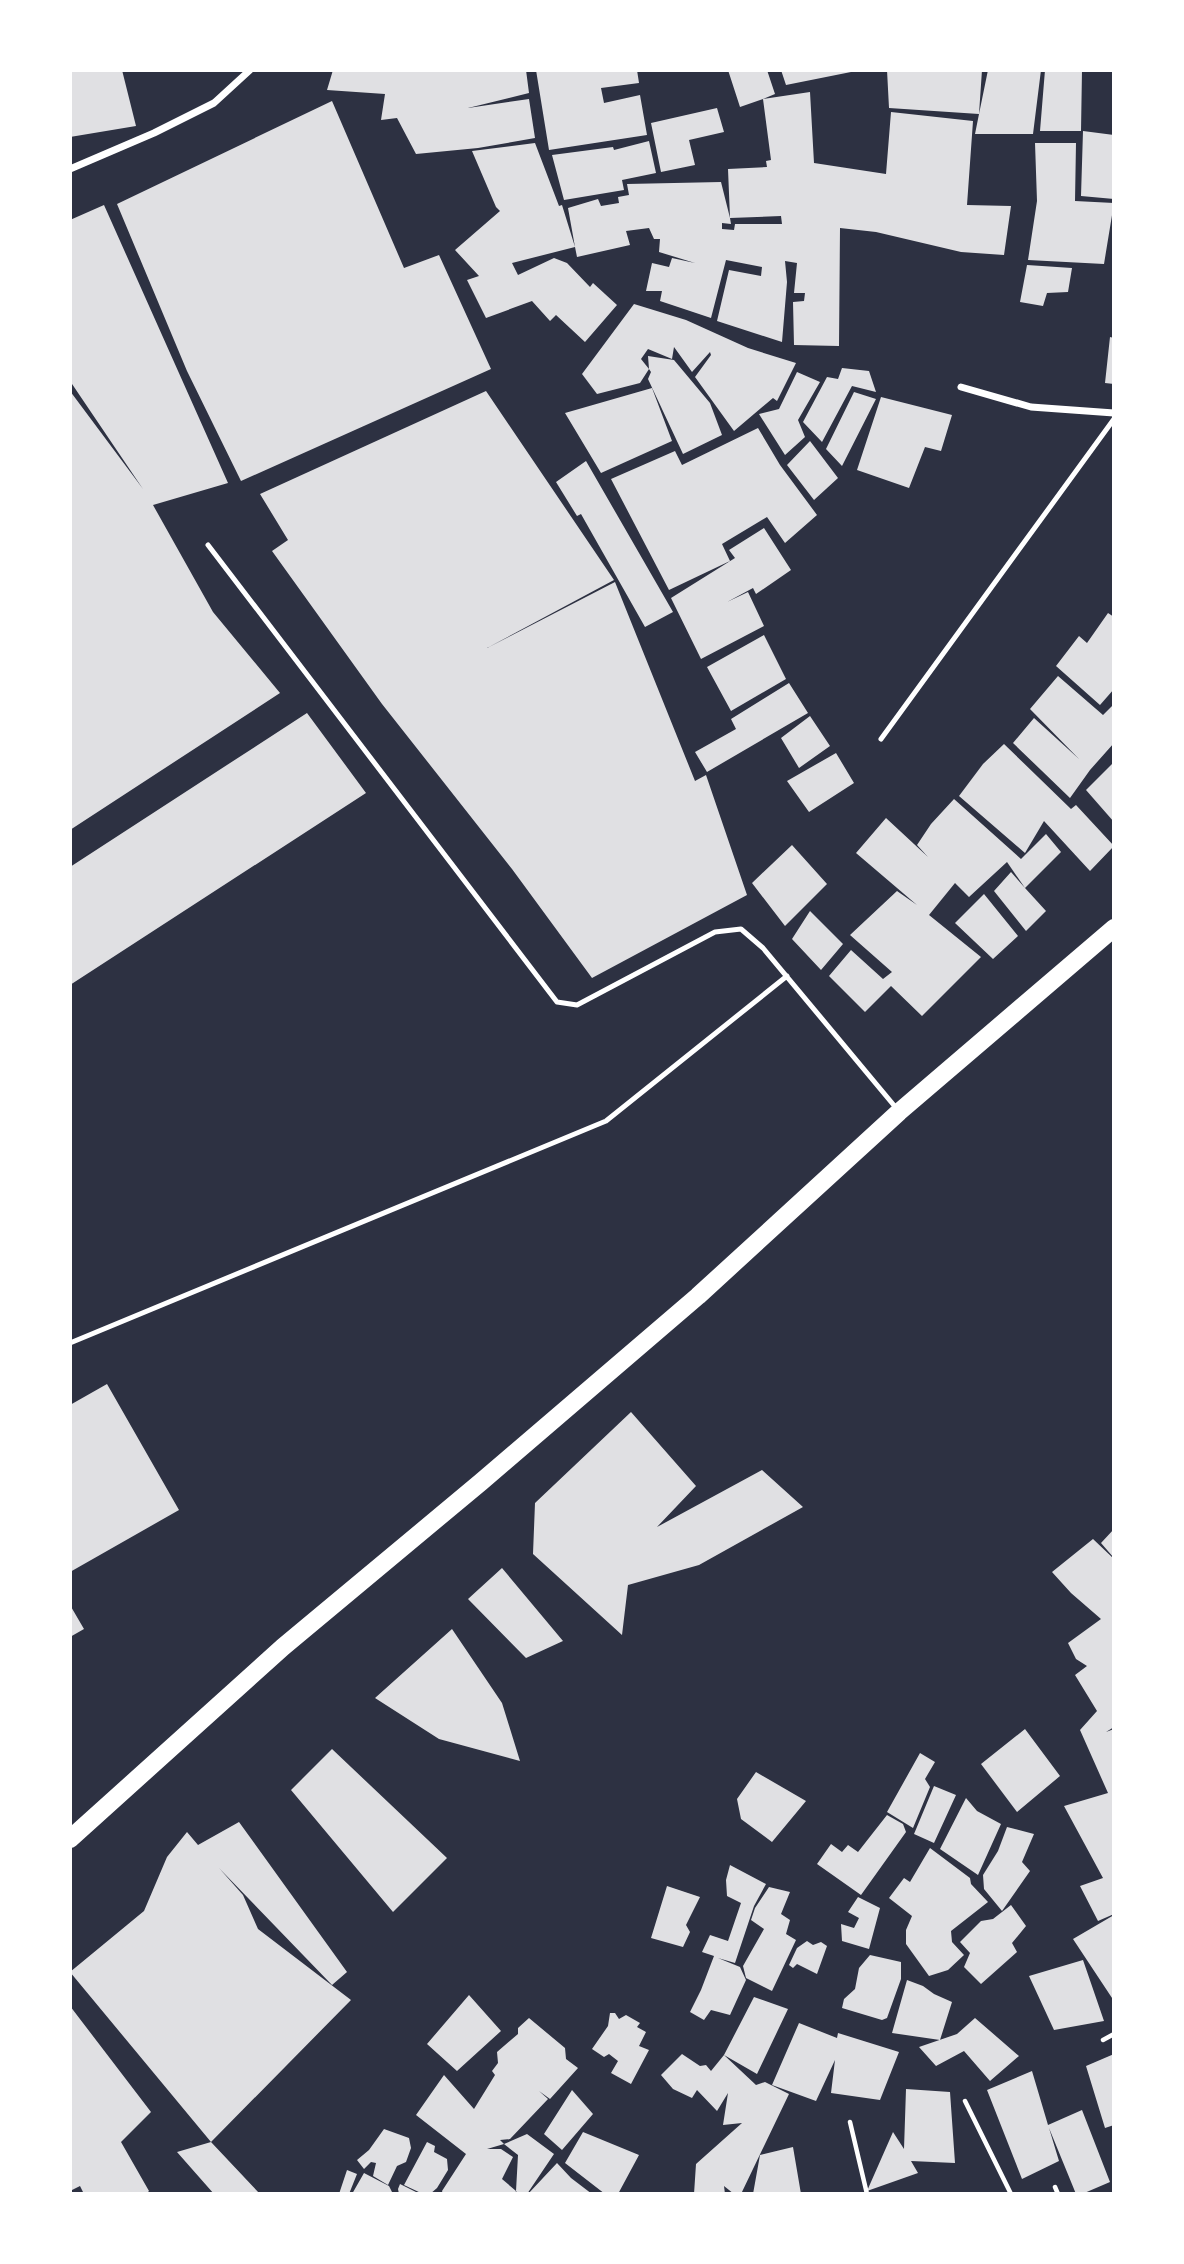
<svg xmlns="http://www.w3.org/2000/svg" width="1184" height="2264" viewBox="0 0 1184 2264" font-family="'Source Serif 4',serif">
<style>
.building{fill:#e0e0e3;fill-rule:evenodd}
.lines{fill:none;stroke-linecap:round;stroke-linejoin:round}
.path{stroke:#fff;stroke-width:4.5}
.service{stroke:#fff;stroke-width:5}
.minor{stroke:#fff;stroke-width:7}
.primary{stroke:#fff;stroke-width:18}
</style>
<rect width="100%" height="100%" fill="#2d3142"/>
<!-- building -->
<path class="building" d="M70,70H122L136,126L70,137Z
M333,70H526L529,93L468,108L529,99L535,138L478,148L416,154L397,118L381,120L385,94L327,90Z
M536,70H637L639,83L601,88L604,103L640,95L647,135L549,150Z
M728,70H767L775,94L763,99L810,92L814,163L886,174L891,112L973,121L967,205L1011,206L1004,255L961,252L876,232L840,228L839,346L794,345L793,302L804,301L805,293H794L797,263L785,261L787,282L782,342L717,321L729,270L761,276L762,267L726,260L711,318L660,301L662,291H646L652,263L669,267L672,258L695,263L659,252L660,239H654L649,228L626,231L630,245L577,257L575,247L512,263L518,275L554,258L567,263L590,287L593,283L617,305L585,342L556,315L550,321L532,301L486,318L467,280L479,276L455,250L500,211L496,207L472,151L535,143L559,206L562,205L575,247L568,208L598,199L601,206L619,203L618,197L629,195L627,184L721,182L730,218L728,169L767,167L766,161L771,160L763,99L740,107ZM781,216L782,224H735L734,230L722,229V223L731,224L730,218Z
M781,70H855L856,71L786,85Z
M887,70H982L979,114L988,70H1041L1033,134H975L979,114L889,108Z
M1045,70H1082L1081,131H1040Z
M332,101L404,268L439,255L491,369L241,481L187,371L117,204Z
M717,108L724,132L689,140L695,165L661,172L651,123Z
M1083,131L1114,135V199L1081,196Z
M649,141L656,173L622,180L624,190L564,200L552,155L613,147L614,150Z
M1035,143H1076L1075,201L1114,203L1104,264L1028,260L1037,201Z
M104,205L228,483L153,505L213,612L280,693L70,830V391L143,489L70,381V220Z
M1027,265L1072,268L1068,292L1047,293L1043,306L1020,302Z
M634,304L686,320L748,348L796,363L777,401L773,398L734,431L695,377L711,355L710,352L692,372L674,347L672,359L648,349L641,359L649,369L640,383L597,394L582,374Z
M1110,337L1114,338V384L1105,383Z
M648,356L674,360L710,403L722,435L683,454L648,379L651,372L649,369Z
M842,368L869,371L876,392L852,386L822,442L803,422L827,377L838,379Z
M797,372L820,382L798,420L805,437L785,455L759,414L779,409Z
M652,388L672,441L601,473L565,413Z
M486,391L614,580L487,648L615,582L695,781L706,775L747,895L592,978L512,869L382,704L272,551L288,540L260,494Z
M854,392L876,399L842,466L826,449Z
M881,397L952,415L941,451L925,447L909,488L857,470Z
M758,428L780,465L817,515L785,543L767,517L722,544L730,561L669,590L611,479L675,451L682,465Z
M810,441L838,478L814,500L787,465Z
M586,461L673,612L645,627L581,514L577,516L556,482Z
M764,528L791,570L756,594L753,588L727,602L748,592L764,626L701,659L671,598L735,558L729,550Z
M1108,613L1114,617V689L1100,705L1056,666L1079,636L1087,643Z
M764,635L786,679L731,711L707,667Z
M1058,676L1103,715L1114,704V743L1090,770L1070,798L1013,743L1034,718L1079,759L1030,709Z
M789,683L808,713L707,772L695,752L736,729L731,719Z
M307,713L366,793L70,985V867Z
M810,716L830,746L799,768L781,738Z
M1004,744L1071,809L1076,805L1114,846L1090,871L1044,821L1025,853L959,796L983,764Z
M836,753L854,783L809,812L787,781Z
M1114,762V822L1086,790Z
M954,799L1021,859L1046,834L1061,852L1025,888L1046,911L1026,931L994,891L1011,872L1025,888L1007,862L969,897L955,883L929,915L981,957L922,1016L891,986L865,1012L829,976L851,950L883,979L892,972L850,935L897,891L917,905L856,853L886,818L928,857L917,845L931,824Z
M792,845L827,884L785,926L752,883Z
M984,894L1018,936L993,959L955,923Z
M810,911L843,944L821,970L792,939Z
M107,1384L179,1510L70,1572V1405Z
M631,1412L696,1486L657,1527L762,1470L803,1507L699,1565L628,1585L622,1635L533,1554L535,1503Z
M1114,1529V1558L1101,1543Z
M1093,1539L1114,1559V1727L1106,1732L1114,1729V1914L1098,1921L1080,1886L1103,1878L1064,1806L1108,1793L1080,1730L1097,1711L1075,1675L1087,1666L1076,1659L1068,1643L1101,1619L1071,1593L1052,1572Z
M502,1568L563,1641L526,1658L468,1599Z
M70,1605L84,1629L70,1637Z
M452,1629L502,1703L520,1761L439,1739L375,1698Z
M1025,1729L1060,1776L1017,1812L981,1764Z
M332,1749L447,1858L393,1912L291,1790Z
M920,1753L935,1762L925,1779L930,1787L913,1828L887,1812Z
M756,1772L806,1801L772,1842L741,1819L737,1799Z
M934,1786L956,1795L934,1843L914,1834Z
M966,1798L977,1811L1001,1824L978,1875L940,1849Z
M887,1815L903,1824L906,1832L861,1895L817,1864L831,1844L842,1852L848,1845L858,1852Z
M239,1822L347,1972L332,1985L219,1868L243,1895L258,1929L351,2000L211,2142L70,1972L144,1911L167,1857L187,1832L198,1845Z
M1007,1827L1034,1834L1022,1862L1030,1871L1002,1911L984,1889L983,1875L998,1851Z
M930,1848L970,1878L971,1884L988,1902L951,1931L952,1942L964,1955L948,1970L929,1976L906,1944V1930L912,1916L889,1898L904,1878L910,1882Z
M730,1865L766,1884L754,1906L735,1963L718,1958L740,1967L746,1980L730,2015L711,2010L704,2020L690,2012L701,1990L714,1956L702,1952L710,1935L728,1941L741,1903L727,1896L726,1880Z
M667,1886L700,1897L686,1925L690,1932L683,1947L651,1938Z
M769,1887L790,1892L781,1914L790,1920L786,1934L796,1940L772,1991L746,1978L743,1966L764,1929L751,1920L755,1908Z
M858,1897L880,1908L869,1949L842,1941L841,1924L854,1928L859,1918L848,1912Z
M1011,1905L1026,1926L1012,1943L1017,1952L981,1984L964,1967L970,1953L960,1942L981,1921L993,1919Z
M1114,1915V2001L1073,1939Z
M807,1941L813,1945L821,1942L827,1946L817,1974L797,1964L793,1968L789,1965L797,1948Z
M870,1955L901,1962V1979L887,2018L882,2020L842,2008L844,1999L855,1989L859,1968Z
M1083,1960L1104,2021L1054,2030L1029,1976Z
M907,1980L923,1986L934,1994L952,2002L940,2040L892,2033Z
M469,1995L501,2031L457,2071L427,2044Z
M754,1997L788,2009L757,2074L724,2055L756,2085L765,2082L789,2094L741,2194H734L724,2186L725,2194H694L696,2164L742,2123L723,2125L728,2093L717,2111L697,2090L692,2098L673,2089L661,2075L682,2054L700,2066L706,2065L711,2071L724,2055Z
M70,2006L151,2112L121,2142L149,2191L146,2194H84L80,2186L70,2191Z
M610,2013H615L619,2019L626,2015L640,2023L637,2027L646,2032L639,2046L649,2050L631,2084L611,2073L618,2061L609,2054L604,2057L592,2049L608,2026Z
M529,2018L565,2048L566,2059L578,2068L550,2099L539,2091L548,2099L510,2139L500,2140L504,2144L527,2134L554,2154L527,2194H518L516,2191L518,2155L504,2144L487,2149H501L513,2157L502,2179L516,2191L515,2194H443L442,2191L466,2154L416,2115L444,2075L474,2109L495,2075L492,2071L498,2063L497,2052L518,2034V2028Z
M975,2018L1019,2056L990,2081L964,2051L936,2066L919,2047L957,2034Z
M799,2023L837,2038L838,2033L899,2052L880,2100L831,2093L835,2060L816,2101L772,2085Z
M1114,2054V2125L1105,2128L1086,2066Z
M1032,2071L1048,2125L1082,2110L1110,2182L1082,2194H1076L1049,2128L1059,2161L1022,2179L987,2090Z
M906,2089L950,2092L955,2163L911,2161L918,2173L867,2191L893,2132L904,2149Z
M572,2090L593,2114L562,2150L544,2134Z
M384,2129L409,2138L411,2148L406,2162L397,2166L388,2185L373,2176L376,2163L371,2162L364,2169L357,2160L369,2150Z
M583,2132L639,2155L618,2194H605L565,2163Z
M211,2142L260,2194H214L177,2152Z
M427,2142L435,2146L434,2152L447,2159L448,2170L437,2188L430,2194H423L404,2185Z
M793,2147L801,2194H753L760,2155Z
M557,2163L571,2178L592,2194H528Z
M347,2170L357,2174L349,2194H339Z
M364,2173L389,2186L393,2194H352Z
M400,2184L420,2194H399L398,2189Z"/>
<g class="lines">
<!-- path -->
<path class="path" d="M1103,2040L1114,2034
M965,2101L1011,2194
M850,2122L867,2194
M1055,2187L1058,2194"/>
<!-- service -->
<path class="service" d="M208,545L557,1002L577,1005L715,932L741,929L763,948L897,1109
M881,739L1114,419
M70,1343L606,1121L787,976"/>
<!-- minor -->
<path class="minor" d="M70,169L154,133L214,103L250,70
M961,387L1031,407L1114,413"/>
<!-- primary -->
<path class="primary" d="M70,1839L283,1647L481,1482L698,1296L899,1112L1114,928"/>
</g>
<!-- border -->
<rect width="1184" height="2264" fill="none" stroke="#ffffff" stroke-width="144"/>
</svg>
